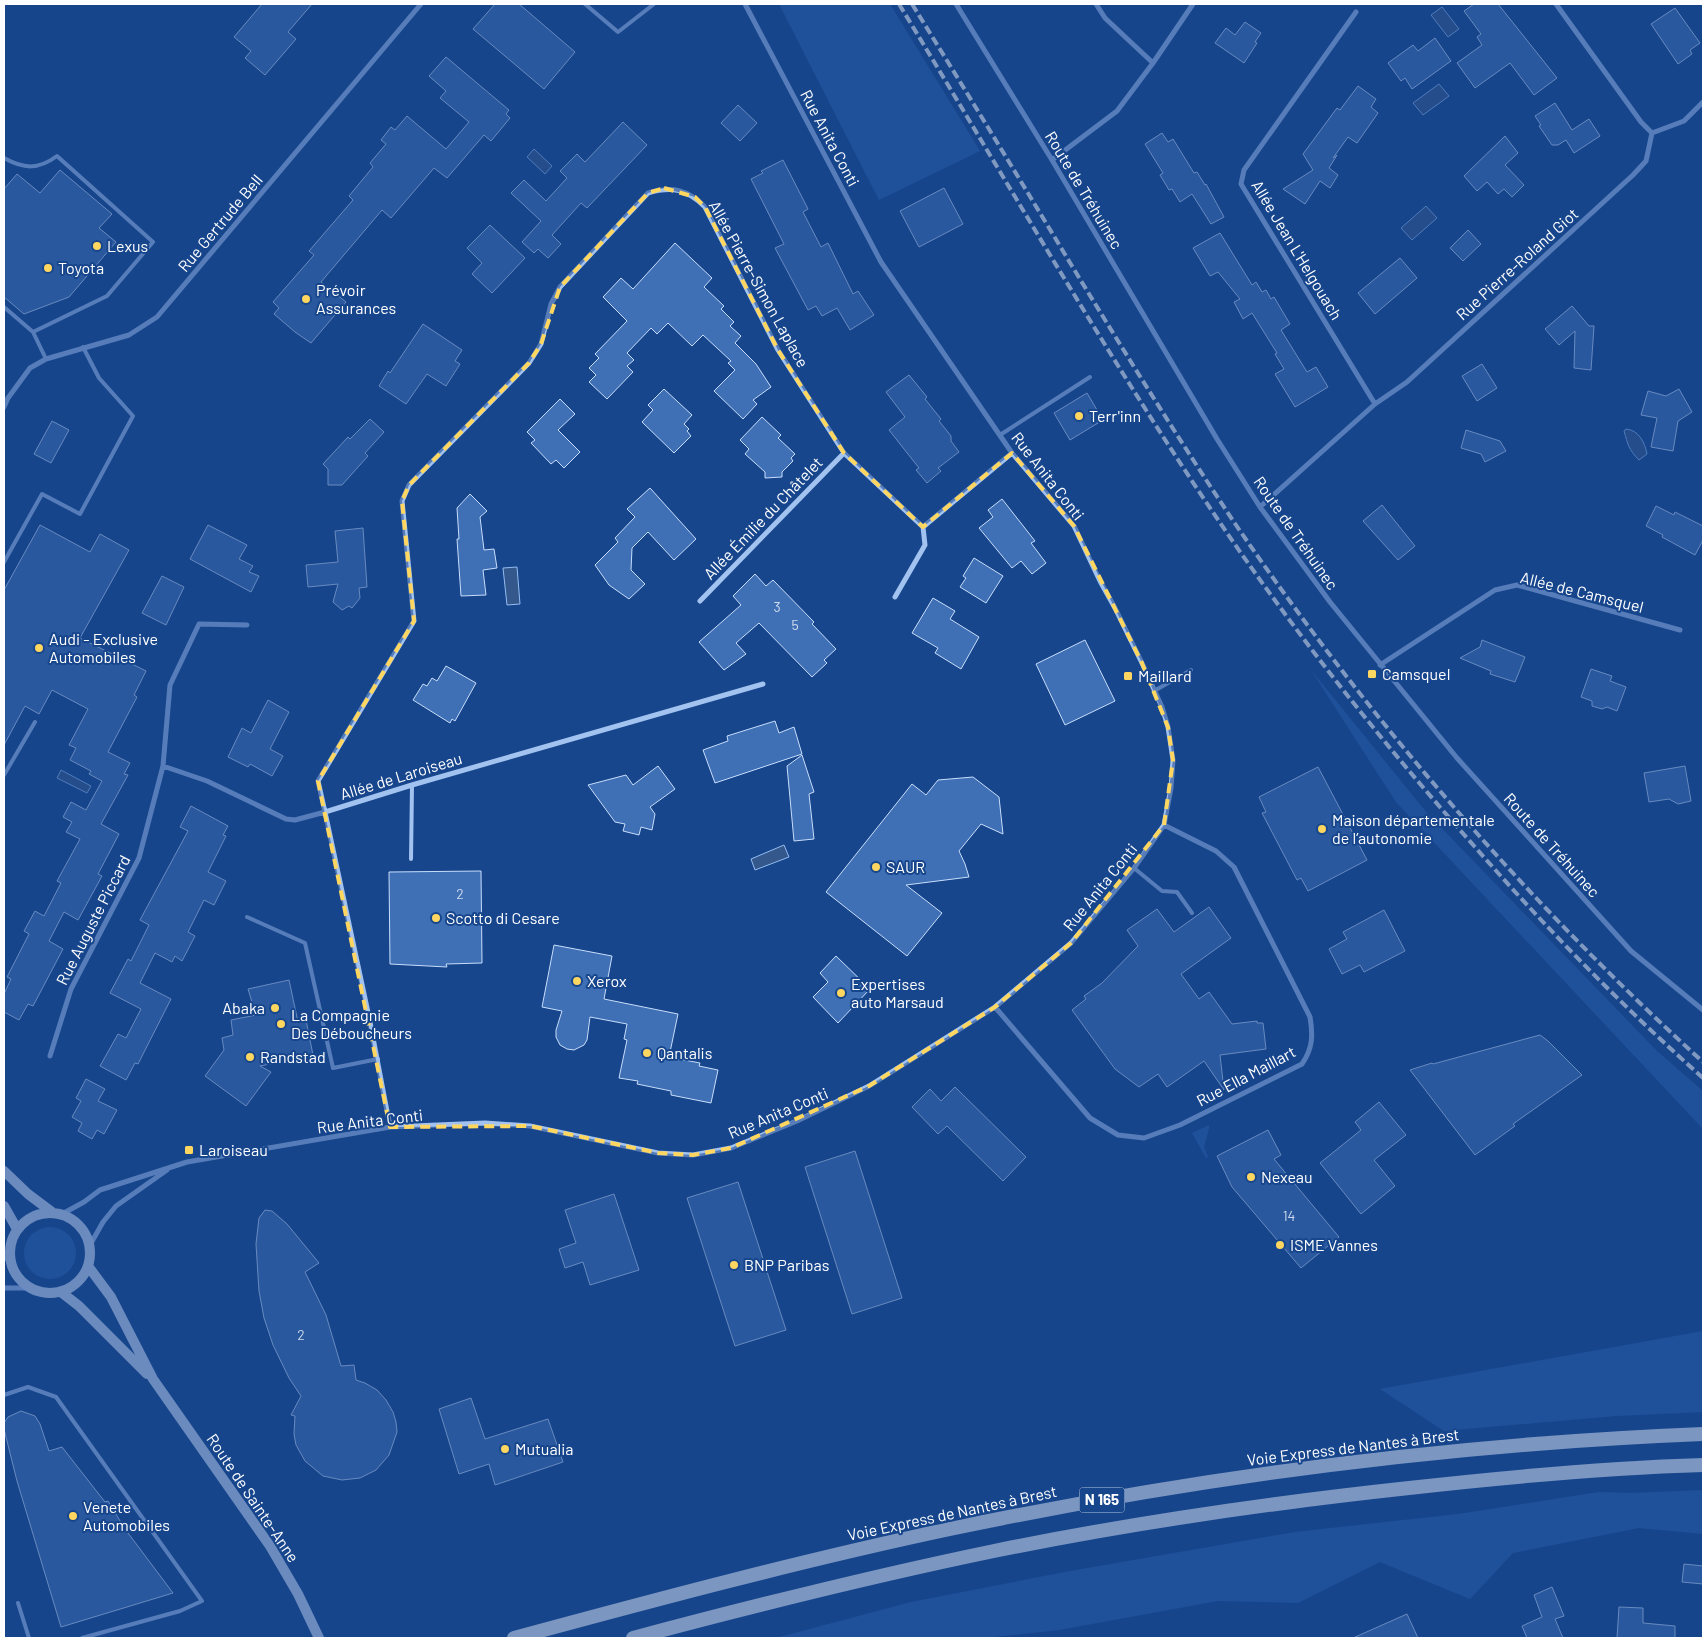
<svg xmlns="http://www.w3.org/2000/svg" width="1707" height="1642" viewBox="0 0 1707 1642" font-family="Barlow,sans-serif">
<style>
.green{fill:#295fac}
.water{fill:#35588c;stroke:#94bcf2}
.building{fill:#3f70b6;stroke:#c8ddfb}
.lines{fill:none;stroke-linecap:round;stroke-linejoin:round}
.service{stroke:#a2c2ef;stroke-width:4}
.minor{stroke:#a2c2ef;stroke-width:5}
.secondary{stroke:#d0e1fb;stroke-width:10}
.trunk{stroke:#f4f8ff;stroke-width:14}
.rail{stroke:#fff;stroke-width:4;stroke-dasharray:9 4;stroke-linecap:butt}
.marked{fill:none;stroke:#ffd760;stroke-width:4;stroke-dasharray:10 6;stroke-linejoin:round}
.poi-dot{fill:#ffd760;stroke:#17468d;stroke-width:2}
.labels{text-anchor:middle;stroke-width:4;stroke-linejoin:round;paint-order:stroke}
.number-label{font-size:14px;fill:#cfdbed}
.shield{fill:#17468d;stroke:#b9c8dd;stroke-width:1}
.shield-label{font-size:15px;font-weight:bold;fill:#fff}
.street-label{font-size:16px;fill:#fff;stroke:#17468d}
.poi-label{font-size:16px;fill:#fff;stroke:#17468d;text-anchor:start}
</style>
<rect width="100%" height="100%" fill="#17468d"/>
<!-- green -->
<path class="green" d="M779,4H890L980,151L879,200Z
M1311,670L1427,813L1657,1051L1703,1091V1129L1396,802Z
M1209,1125V1128L1204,1147L1208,1157L1206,1158L1192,1133Z
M24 1253a26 26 0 1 1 52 0a26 26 0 1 1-52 0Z
M1703,1331V1412L1616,1416L1444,1431L1380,1389Z
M1703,1490V1534L1639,1528L1513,1553L1470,1599L1380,1562L1298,1603L1218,1601L1059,1630L985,1638H776L911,1602L1070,1571L1295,1532L1458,1514L1599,1492L1631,1493Z"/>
<!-- water -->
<path class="water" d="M1442,7L1459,29L1448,37L1431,15Z
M1439,84L1449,96L1423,115L1413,103Z
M534,149L552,166L545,174L527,157Z
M1426,206L1437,218L1412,240L1401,228Z
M1626,429C1639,430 1645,443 1647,454L1639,460C1628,449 1628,444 1624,431Z
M517,567L520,604L507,605L503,568Z
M61,770L91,786L87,793L57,778Z
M784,845L789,857L755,870L751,859Z"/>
<!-- building -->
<path class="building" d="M262,4H312L288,32L296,39L265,75L245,58L251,51L234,37Z
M495,4H519L575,52L544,89L473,29Z
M1474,4H1498L1557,78L1534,95L1510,63L1475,88L1457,63L1482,45L1477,37L1481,34L1464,11Z
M1675,8L1700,43L1690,50L1692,54L1678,64L1651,24Z
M1245,22L1261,33L1255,42L1257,43L1244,63L1215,43L1226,28L1235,35Z
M1435,38L1451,61L1412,89L1405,78L1401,81L1388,63L1413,45L1418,51Z
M446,57L509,110L506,114L510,118L491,141L484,135L447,178L434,168L391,218L382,210L321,282L346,302L311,343L295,332L274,314L279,308L273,302L314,255L309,251L353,200L349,196L373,167L370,163L386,144L381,140L391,127L395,130L407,116L446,149L469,122L440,98L446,91L429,76Z
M1358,86L1376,99L1371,107L1378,113L1357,143L1348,137L1333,158L1337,155L1329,168L1338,175L1330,188L1320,181L1305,204L1283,189L1313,170L1303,154L1337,108L1340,110Z
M1555,103L1572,130L1589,119L1600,136L1574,153L1566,140L1558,145H1552L1539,126L1541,125L1535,116Z
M738,105L757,123L740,141L721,123Z
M623,122L647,145L587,208L581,203L552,235L561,244L548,258L538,249L534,253L522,242L541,221L511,193L524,180L546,201L567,178L560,171L577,154L585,162Z
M1162,133L1168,142L1173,139L1194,173L1197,172L1205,185L1206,184L1224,217L1211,224L1192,194L1180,202L1172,189L1169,190L1160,175L1163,173L1145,144Z
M1505,136L1518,153L1505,165L1524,185L1512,197L1504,189L1498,194L1487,182L1477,191L1464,176Z
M783,160L808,209L803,212L821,247L828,243L853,294L858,291L874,315L850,330L837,308L822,316L816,306L808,310L775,248L784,244L751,179L763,173L761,171Z
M60,170L112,214L99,228L116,242L69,297L24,314L4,297V189L17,174L40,193Z
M944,188L963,224L919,247L900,211Z
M490,225L525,258L492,293L472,274L482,263L467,248Z
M1468,230L1481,244L1463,261L1450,248Z
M1220,233L1252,285L1256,282L1262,292L1266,290L1271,299L1274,297L1290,324L1281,330L1307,372L1316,367L1328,387L1295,407L1275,374L1284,369L1275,354L1277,353L1252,313L1243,319L1234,302L1240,299L1218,272L1210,276L1193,248Z
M675,243L712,278L704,287L724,306L721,309L734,322L730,326L741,336L735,343L756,364L771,387L753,400L757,404L743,419L714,391L735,370L728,363L731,361L703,335L692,346L668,323L657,334L651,328L627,353L634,360L627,366L633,372L607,399L589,382L596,375L589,368L599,358L595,354L627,321L603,297L621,278L633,289Z
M1400,258L1417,278L1375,314L1358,293Z
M1572,306L1589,326H1594L1591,370L1574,368L1575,331L1559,345L1545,329Z
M423,324L462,350L455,361L460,364L446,386L427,374L406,404L379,386L388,371L390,373Z
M1482,364L1497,388L1477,401L1462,376Z
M909,375L927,397L925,399L941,419L939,421L951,436V441L959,452L938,468L941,471L927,483L916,470L919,468L889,430L905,417L886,392Z
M664,389L692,415L684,424L689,429L687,431L691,436L674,453L642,422L653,410L648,405Z
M1679,389L1692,412L1678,421L1673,451L1651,447L1657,418L1641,415L1648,391L1666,396Z
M1087,393L1103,420L1070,440L1054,413Z
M560,399L575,414L558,430L580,452L564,468L556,460L551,464L531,443L535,440L527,432Z
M762,417L781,435L778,438L795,454L791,458L793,461L782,472V477L765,478V472L745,454L749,449L740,440Z
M370,419L384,432L365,453L368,456L342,485H328V469L323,464L348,437L350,439Z
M52,421L69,430L51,463L34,454Z
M1466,430L1500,441L1506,451L1485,462L1481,454L1461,448Z
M650,488L696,539L674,560L648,532L632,548L631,570L645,584L629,599L609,585L595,565L618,542L615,538L635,517L627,509Z
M470,494L487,511L480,517L484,550L494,549L497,568L483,570L486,595L461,596L457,539H459L457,508Z
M1002,499L1035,541L1031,543L1046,563L1032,574L1021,561L1012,568L979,528L993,517L988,510Z
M1382,505L1415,546L1398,560L1363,521Z
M1656,506L1674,515L1675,512L1703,526V540L1695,555L1662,537L1663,535L1646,526Z
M40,525L90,552L100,534L129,550L80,638L146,671L134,695L137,697L108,752L130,763L124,774L128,775L101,824L119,834L98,874L102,876L78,920L64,912L49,941L63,949L33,1006L28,1004L19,1020L4,1012V994L11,979L7,977L29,934L24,931L35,911L44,916L61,883L57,881L80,839L66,832L72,822L63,817L71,802L86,810L102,781L89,774L91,771L70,760L76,748L69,745L88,709L52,690L39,714L25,706L4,745V590Z
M208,525L247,545L239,559L253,566L249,572L259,576L251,592L190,559Z
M363,528L367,587L359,588L360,598L352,608L349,606L342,610L333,602L338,584L308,587L306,565L338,562L335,531Z
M974,558L1003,576L986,603L960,587L966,578L963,576Z
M755,574L766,586L773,580L814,622L812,624L836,649L824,660L827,663L812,677L759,623L736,643L746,654L724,670L699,642L741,605L733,596Z
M162,576L184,587L166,625L142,613Z
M933,598L955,611L950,619L979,637L961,669L935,653L938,648L912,633Z
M1085,640L1115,701L1065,725L1036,664Z
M1482,640L1525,657L1515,682L1490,674L1491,671L1460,658L1480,647Z
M446,666L476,683L455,721L452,719L450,723L413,700L423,684L427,686L432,678L437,681Z
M1591,669L1612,676L1610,681L1626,687L1617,711L1607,707L1602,709L1592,706V701L1581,697Z
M268,700L289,712L270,749L283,756L272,776L250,764L248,767L228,757L242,728L251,733Z
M775,721L779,733L794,727L802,754L715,783L703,750L728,741L727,736Z
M802,755L814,792L809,794L814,839L794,841L787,766Z
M658,766L675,789L650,807L655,814L652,830L641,827L639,835L623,831L625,824L615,822L588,785L626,775L633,785Z
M1685,766L1691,801L1678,804L1669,799L1649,802L1644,773Z
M1318,767L1367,860L1308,891L1301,878L1297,880L1262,813L1266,812L1259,797Z
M973,777L999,797L1003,834L981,824L959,851L965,864L969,877L906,885L942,913L907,956L826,892L912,784L926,795L938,780Z
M191,806L228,826L223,835L226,836L208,872L226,881L214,905L204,900L188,932L195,936L182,961L175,956L172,962L155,953L140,983L171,999L138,1064L135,1063L126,1080L100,1066L118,1034L126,1038L141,1009L110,993L128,959L131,961L149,925L140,920L188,831L180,827Z
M481,871L482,963L446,964L447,967L390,964L389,872Z
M1209,907L1231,938L1181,974L1199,999L1209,992L1232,1024L1257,1021V1023H1263L1266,1049L1220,1055L1224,1090L1204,1061L1167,1087L1158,1074L1139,1087L1115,1069L1072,1010L1086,999L1084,996L1102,983L1138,946L1127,930L1157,909L1174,932Z
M1384,910L1405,951L1364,972L1360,965L1342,974L1329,949L1347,939L1343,932Z
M554,945L612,956L604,999L678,1014L669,1057L700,1063L699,1066L718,1070L711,1103L671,1095V1091L637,1084L638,1081L619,1078L627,1040L624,1039L627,1024L590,1017L587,1040L584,1045L574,1050L567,1049L560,1045L556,1037V1030L562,1011L542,1007Z
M836,956L870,989L838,1023L813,997L828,982L820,973Z
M289,980L298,1022L306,1020L313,1055L260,1066L271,1072L246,1106L205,1076L224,1050L222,1038L233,1035L231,1020L256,1015L248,989Z
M1540,1035L1548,1041L1582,1075L1513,1124L1515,1126L1475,1155L1410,1070L1432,1063L1433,1064Z
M86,1079L105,1089L98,1101L117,1110L104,1134L97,1130L92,1139L78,1131L82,1123L72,1117L81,1101L76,1098Z
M955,1087L1026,1157L1003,1181L947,1126L938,1134L912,1107L930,1089L941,1101Z
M1379,1102L1406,1135L1374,1160L1395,1186L1361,1214L1320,1163L1361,1130L1355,1122Z
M1268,1130L1281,1155L1274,1159L1339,1237L1301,1268L1232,1187L1217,1156Z
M855,1151L902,1298L852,1314L805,1167Z
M738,1182L786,1330L735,1346L687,1198Z
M614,1194L639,1270L590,1285L583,1262L565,1268L559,1249L576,1243L565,1210Z
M265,1210L272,1211L287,1224L319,1263L305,1272L326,1315L341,1366L354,1365L356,1380L365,1383L377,1390L386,1400L393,1412L396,1422L397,1432L389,1455L376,1470L360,1478L342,1480L323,1476L305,1461L296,1445L294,1434L295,1416L291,1415L301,1396L289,1378L273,1345L264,1318L259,1291L256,1244L259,1218Z
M471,1398L485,1439L548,1419L563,1462L495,1485L489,1464L459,1474L439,1409Z
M21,1411L35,1416L40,1424L49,1451L62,1447L105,1502L108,1501L125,1529L173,1593L61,1627L17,1481L4,1429V1423L8,1417Z
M1684,1564L1703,1566V1584L1682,1582Z
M1552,1587L1564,1616L1555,1619L1563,1638H1527L1522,1626L1542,1617L1534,1595Z
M1619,1607L1643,1608V1623L1675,1626V1638H1617Z
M1407,1614L1418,1638H1353Z"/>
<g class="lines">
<!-- service -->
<path class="service" d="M585,4L618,32L654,4
M4,158C24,169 38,170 57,156L153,242L107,296L33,332L46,359
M4,307L33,332
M1000,435L1090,377
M4,562L42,494L80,514L133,416L99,378L83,347
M1154,691L1191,670
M4,775L35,722
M411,859L412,785
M1134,868L1162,891L1177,892L1192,913
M247,917L305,943L333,1068L378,1059
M4,1395L28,1387L56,1397L202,1601L180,1611L82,1638
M18,1603L29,1638"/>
<!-- minor -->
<path class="minor" d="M956,4L1052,160L1217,439L1260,507L1330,602L1457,758L1631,951L1703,1010
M1096,4L1105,18L1153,63
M1356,12L1244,170L1241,184L1375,404
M1652,133L1684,121L1703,102
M1052,160L1117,111L1153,63L1193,4
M4,407L8,398L30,368L46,359L129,335L157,317L421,4
M1260,507L1375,404L1407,382L1633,175L1646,161L1652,133L1641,122L1556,4
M923,527L1012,453
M700,601L844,453
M1380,665L1495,590L1517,585L1680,630
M163,766L207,781L286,819L295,820L325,812L318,781L414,621L402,501L409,485L529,363L541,344L551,304L560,287L648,193C672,186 687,189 705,207L778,350L844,453L923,527L925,545L895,597
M995,1007L1090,1118L1118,1135L1144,1138L1180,1125L1302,1064C1313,1048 1313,1035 1310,1017L1234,867L1216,851L1164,825
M50,1056L71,989L139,858L163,766L170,685L199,624L247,625
M390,1127L369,1017L325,812L412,785L763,684
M62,1214L84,1202L100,1190L187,1162L390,1127L485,1123L530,1126L658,1153L693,1155L731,1148L797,1121L869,1086L995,1007L1071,943L1134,868L1164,825L1171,788L1173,760L1168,727L1162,707L1142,663L1115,608L1100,581L1074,526L1012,453L881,262L745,4
M90,1245L103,1222L116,1206L167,1170
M4,1259L9,1257
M4,1288H29"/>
<!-- secondary -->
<path class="secondary" d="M4,1171L28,1194L52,1212
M4,1206L17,1229
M10 1253a40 40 0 1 1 80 0a40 40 0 1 1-80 0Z
M88,1266L111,1297L153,1379L270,1546L298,1594L319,1638
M61,1292L79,1306L147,1374"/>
<!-- trunk -->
<path class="trunk" d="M514,1638C658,1599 804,1560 950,1529C1198,1477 1450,1444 1703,1434
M633,1638C753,1606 873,1576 994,1551C1131,1523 1270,1503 1409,1488C1507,1477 1605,1468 1703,1465"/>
<!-- rail -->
<path class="rail" d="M899,4C1007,181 1110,362 1227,533C1303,643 1386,747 1475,847C1546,928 1622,1006 1703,1078
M912,4C966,91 1019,178 1072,266C1125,353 1179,440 1236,525C1371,722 1527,902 1703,1062"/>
</g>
<!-- marked area -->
<path d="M0 0H1707V1642H0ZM664,188L695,197L705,207L778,350L844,453L923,527L1012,453L1074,526L1142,663L1168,727L1173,760L1164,825L1071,943L995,1007L869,1086L731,1148L693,1155L658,1153L530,1126L390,1127L318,781L414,621L402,501L409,485L529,363L541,344L560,287L648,193Z" fill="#17468d" fill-opacity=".55" fill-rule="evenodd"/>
<path class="marked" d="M664,188L695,197L705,207L778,350L844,453L923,527L1012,453L1074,526L1142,663L1168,727L1173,760L1164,825L1071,943L995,1007L869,1086L731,1148L693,1155L658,1153L530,1126L390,1127L318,781L414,621L402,501L409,485L529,363L541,344L560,287L648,193Z"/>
<!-- markers -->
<g class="poi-dot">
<circle cx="97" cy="246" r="5"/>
<circle cx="48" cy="268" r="5"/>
<circle cx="306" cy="299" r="5"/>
<circle cx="1079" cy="416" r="5"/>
<circle cx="39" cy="648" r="5"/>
<rect x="1367" y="669" width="10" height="10" rx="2.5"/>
<rect x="1123" y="671" width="10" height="10" rx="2.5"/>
<circle cx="1322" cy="829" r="5"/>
<circle cx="876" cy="867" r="5"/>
<circle cx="436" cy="918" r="5"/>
<circle cx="577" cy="981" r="5"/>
<circle cx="841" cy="993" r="5"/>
<circle cx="275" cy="1008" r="5"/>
<circle cx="281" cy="1024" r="5"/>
<circle cx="647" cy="1053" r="5"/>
<circle cx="250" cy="1057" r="5"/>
<rect x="184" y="1145" width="10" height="10" rx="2.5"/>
<circle cx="1251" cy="1177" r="5"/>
<circle cx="1280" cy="1245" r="5"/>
<circle cx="734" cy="1265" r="5"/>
<circle cx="505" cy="1449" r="5"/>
<circle cx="73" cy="1516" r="5"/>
</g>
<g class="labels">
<!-- number labels -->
<g class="number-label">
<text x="777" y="612">3</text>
<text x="795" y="630">5</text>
<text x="460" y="899">2</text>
<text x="1289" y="1221">14</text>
<text x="301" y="1340">2</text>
</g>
<!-- shield labels -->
<rect class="shield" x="1079.5" y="1487.5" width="45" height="25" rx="4"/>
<g class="shield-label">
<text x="1102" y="1505">N 165</text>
</g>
<!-- street labels -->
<g class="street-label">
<text transform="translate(830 138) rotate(62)" y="6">Rue Anita Conti</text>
<text transform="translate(1084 190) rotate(59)" y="6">Route de Tréhuinec</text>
<text transform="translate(220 223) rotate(-50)" y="6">Rue Gertrude Bell</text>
<text transform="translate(1297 250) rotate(59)" y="6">Allée Jean L'Helgouach</text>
<text transform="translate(1517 264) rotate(-42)" y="6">Rue Pierre-Roland Giot</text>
<text transform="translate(759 284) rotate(61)" y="6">Allée Pierre-Simon Laplace</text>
<text transform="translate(1048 476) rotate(52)" y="6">Rue Anita Conti</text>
<text transform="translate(763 518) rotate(-46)" y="6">Allée Émilie du Châtelet</text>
<text transform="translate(1296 533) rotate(55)" y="6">Route de Tréhuinec</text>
<text transform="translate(1582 592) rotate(14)" y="6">Allée de Camsquel</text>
<text transform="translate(401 776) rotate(-17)" y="6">Allée de Laroiseau</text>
<text transform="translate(1552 845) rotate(48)" y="6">Route de Tréhuinec</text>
<text transform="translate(1100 887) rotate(-51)" y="6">Rue Anita Conti</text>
<text transform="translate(93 920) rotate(-63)" y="6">Rue Auguste Piccard</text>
<text transform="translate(1246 1076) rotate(-28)" y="6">Rue Ella Maillart</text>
<text transform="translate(778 1113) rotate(-23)" y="6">Rue Anita Conti</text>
<text transform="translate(370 1121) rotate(-7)" y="6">Rue Anita Conti</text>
<text transform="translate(1353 1447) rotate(-7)" y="6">Voie Express de Nantes à Brest</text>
<text transform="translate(253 1498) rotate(56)" y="6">Route de Sainte-Anne</text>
<text transform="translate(952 1513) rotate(-12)" y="6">Voie Express de Nantes à Brest</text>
</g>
<!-- poi labels -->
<g class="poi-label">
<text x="107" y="252">Lexus</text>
<text x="58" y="274">Toyota</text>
<text x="316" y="296">Prévoir<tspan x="316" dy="18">Assurances</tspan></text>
<text x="1089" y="422">Terr'inn</text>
<text x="49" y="645">Audi - Exclusive<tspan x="49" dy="18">Automobiles</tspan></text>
<text x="1382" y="680">Camsquel</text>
<text x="1138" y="682">Maillard</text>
<text x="1332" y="826">Maison départementale<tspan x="1332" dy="18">de l’autonomie</tspan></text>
<text x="886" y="873">SAUR</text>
<text x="446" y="924">Scotto di Cesare</text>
<text x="587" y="987">Xerox</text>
<text x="851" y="990">Expertises<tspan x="851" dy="18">auto Marsaud</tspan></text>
<text x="265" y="1014" text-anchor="end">Abaka</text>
<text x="291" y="1021">La Compagnie<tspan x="291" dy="18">Des Déboucheurs</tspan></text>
<text x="657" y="1059">Qantalis</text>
<text x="260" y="1063">Randstad</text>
<text x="199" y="1156">Laroiseau</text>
<text x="1261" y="1183">Nexeau</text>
<text x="1290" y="1251">ISME Vannes</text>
<text x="744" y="1271">BNP Paribas</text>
<text x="515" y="1455">Mutualia</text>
<text x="83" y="1513">Venete<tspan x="83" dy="18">Automobiles</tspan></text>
</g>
</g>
<!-- border -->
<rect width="1707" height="1642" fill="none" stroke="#ffffff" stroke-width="10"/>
</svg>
